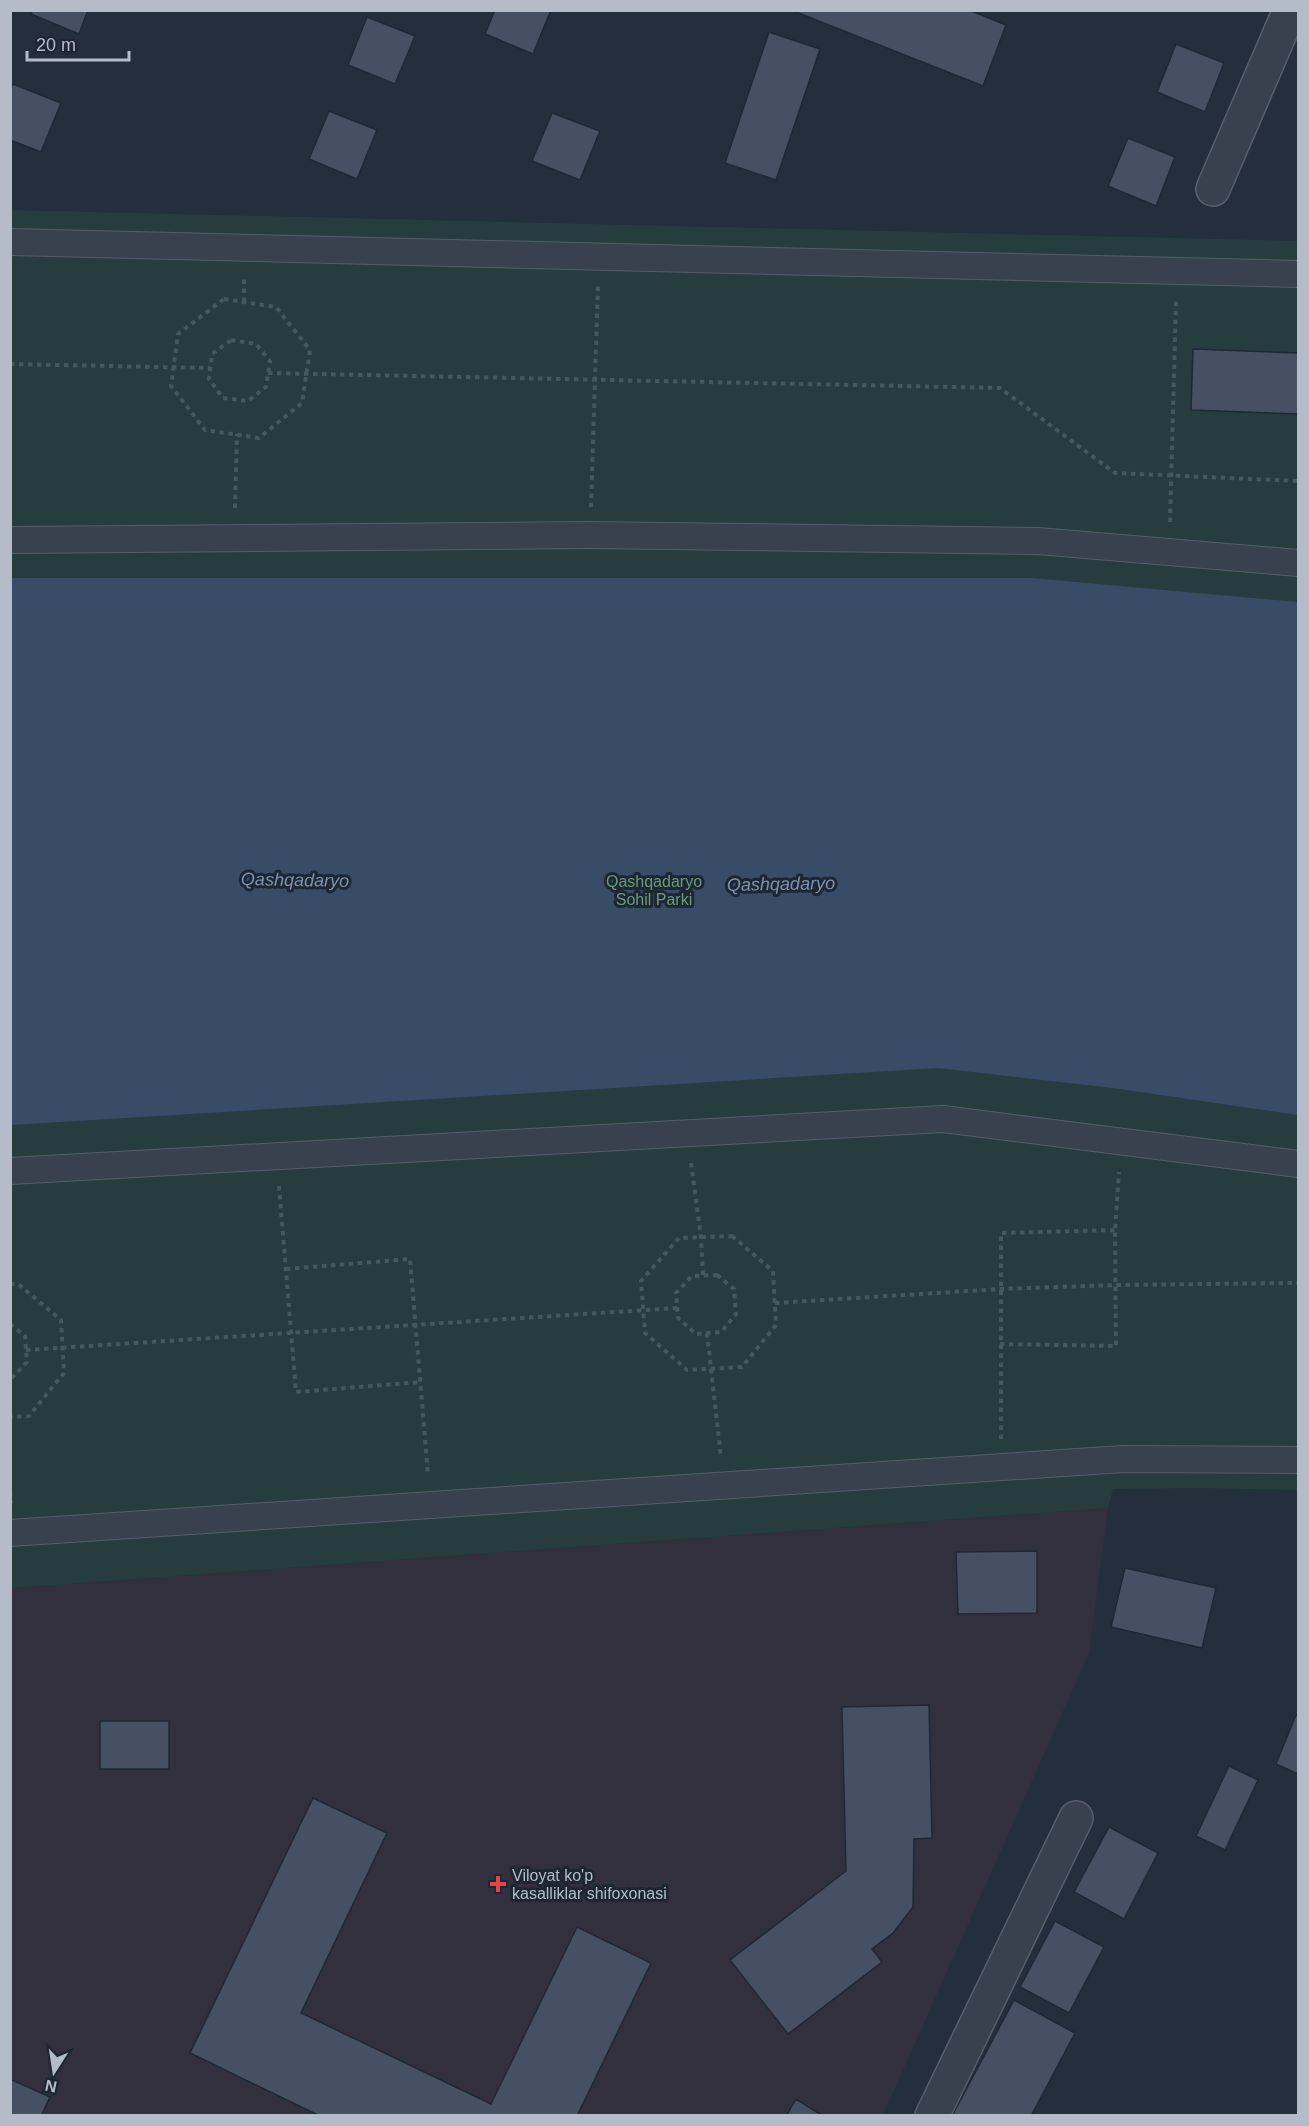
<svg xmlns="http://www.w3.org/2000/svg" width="1309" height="2126" viewBox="0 0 1309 2126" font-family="Arial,sans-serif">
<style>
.medical{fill:#32303f}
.green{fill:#263c3f}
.water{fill:#394c67}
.building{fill:#455162;stroke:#1f2835;stroke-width:1.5}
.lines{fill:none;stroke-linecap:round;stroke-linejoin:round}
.pedestrian-casing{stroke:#565f6c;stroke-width:28}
.minor-casing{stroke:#565f6c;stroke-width:36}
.path{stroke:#44595c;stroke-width:4;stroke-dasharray:4.5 4.5;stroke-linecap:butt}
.pedestrian{stroke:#38414e;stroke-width:26}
.minor{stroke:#38414e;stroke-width:33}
.health-dot{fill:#e0444e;stroke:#1d2633;stroke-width:2}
.labels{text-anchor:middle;stroke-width:6;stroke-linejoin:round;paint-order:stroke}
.park-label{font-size:16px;fill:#6b9a76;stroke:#1d2633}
.poi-label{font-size:16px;fill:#b4bcc9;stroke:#1d2633;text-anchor:start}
.water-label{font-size:18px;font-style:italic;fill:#7c92b1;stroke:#1d2633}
</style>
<rect width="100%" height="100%" fill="#242f3e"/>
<!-- medical -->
<path class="medical" d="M1108,1508L1089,1653L883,2115L11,2116V1588Z"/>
<!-- green -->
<path class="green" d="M11,210L1298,241V1490L1197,1488L1113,1489L1108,1508L11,1588Z"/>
<!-- water -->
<path class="water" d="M11,578H1032L1298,602V1115L1113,1088L938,1068L11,1125Z"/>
<!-- building -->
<path class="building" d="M32,10H88L79,34L31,14Z
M495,10H551L533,54L485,34Z
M791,10H969L1006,25L983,86Z
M367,17L415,36L395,84L348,65Z
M769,32L820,49L776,180L725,163Z
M1176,44L1224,63L1205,112L1157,92Z
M13,84L61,103L41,152L10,140V89Z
M329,111L377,130L357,179L309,159Z
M552,113L600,131L580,180L532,161Z
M1128,138L1175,157L1156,206L1108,186Z
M1193,349L1298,353V414L1191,410Z
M1037,1551V1613L958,1614L956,1552Z
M1125,1568L1216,1588L1202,1648L1111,1627Z
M929,1705L932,1838L914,1839L913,1907L893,1933L872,1949L882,1962L788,2034L730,1960L846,1871L842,1707Z
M1296,1715L1298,1716V1774L1276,1764Z
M100,1721H169V1769H100Z
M1229,1766L1258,1780L1225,1850L1196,1836Z
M313,1798L387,1833L301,2013L491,2104L577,1927L651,1963L577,2116H320L190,2053Z
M1109,1827L1158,1853L1124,1919L1074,1892Z
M1055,1921L1104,1947L1069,2013L1020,1987Z
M1014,2000L1075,2033L1031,2116H952Z
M10,2079L50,2097L41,2116H10Z
M796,2099L823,2116H786Z"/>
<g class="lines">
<defs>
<path id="pedestrian" d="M10,242L1298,274
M10,540L589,535L1038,541L1298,563
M10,1171L943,1119L1298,1164
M10,1533L1123,1459L1298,1460"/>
<path id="minor" d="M1213,189L1290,10
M932,2116L1076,1818"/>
</defs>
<!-- pedestrian casing -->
<use href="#pedestrian" class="pedestrian-casing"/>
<!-- minor casing -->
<use href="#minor" class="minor-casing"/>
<!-- path -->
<path class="path" d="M224,299L276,307L310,350L302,403L259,438L205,430L171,386L178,334Z
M244,302V276
M231,340L256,344L270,361L266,387L248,401L223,398L209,379L212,354Z
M10,364L210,368
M268,373L1000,388L1115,473L1298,481
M591,507L598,286
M235,508L237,434
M1170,522L1176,301
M691,1163L701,1237L703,1275
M279,1186L296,1392L421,1382
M732,1236L773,1271L776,1325L742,1367L687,1370L645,1333L641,1281L679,1238Z
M286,1269L410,1259L428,1475
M717,1275L734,1289L736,1314L721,1332L696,1334L678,1318L676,1293L692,1276Z
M10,1284H18L61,1320L64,1373L29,1416L10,1417
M775,1303L1001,1289L1116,1285L1298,1283
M10,1324L25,1336L27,1362L10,1380
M707,1333L721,1458
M1000,1344L1116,1346L1115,1230L1119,1172
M26,1350L677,1308
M1001,1439V1233L1115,1230
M10,1492L11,1503"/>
<!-- pedestrian -->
<use href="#pedestrian" class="pedestrian"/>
<!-- minor -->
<use href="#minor" class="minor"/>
</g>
<!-- markers -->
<path class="health-dot" d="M495 1875h6v6h6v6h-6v6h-6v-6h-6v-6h6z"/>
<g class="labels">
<!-- park labels -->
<g class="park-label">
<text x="654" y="887">Qashqadaryo<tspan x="654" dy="18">Sohil Parki</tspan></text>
</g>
<!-- poi labels -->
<g class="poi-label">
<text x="512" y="1881">Viloyat ko'p<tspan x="512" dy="18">kasalliklar shifoxonasi</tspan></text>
</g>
<!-- water labels -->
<g class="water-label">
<text transform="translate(295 880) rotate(1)" y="6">Qashqadaryo</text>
<text transform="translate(781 884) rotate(-1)" y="6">Qashqadaryo</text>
</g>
</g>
<!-- border -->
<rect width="1309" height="2126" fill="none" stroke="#b4bcc9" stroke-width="24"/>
<!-- north arrow -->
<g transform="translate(54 2072) rotate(192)" stroke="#1d2633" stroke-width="4.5" paint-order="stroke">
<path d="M0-4.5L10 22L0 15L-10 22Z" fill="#b4bcc9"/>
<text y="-9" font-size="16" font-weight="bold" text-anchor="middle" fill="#b4bcc9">N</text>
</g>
<!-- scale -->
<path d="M27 51v9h102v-9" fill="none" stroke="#b4bcc9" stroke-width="3"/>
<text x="36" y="51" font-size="18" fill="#b4bcc9" stroke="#1d2633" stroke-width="4.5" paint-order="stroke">20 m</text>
</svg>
